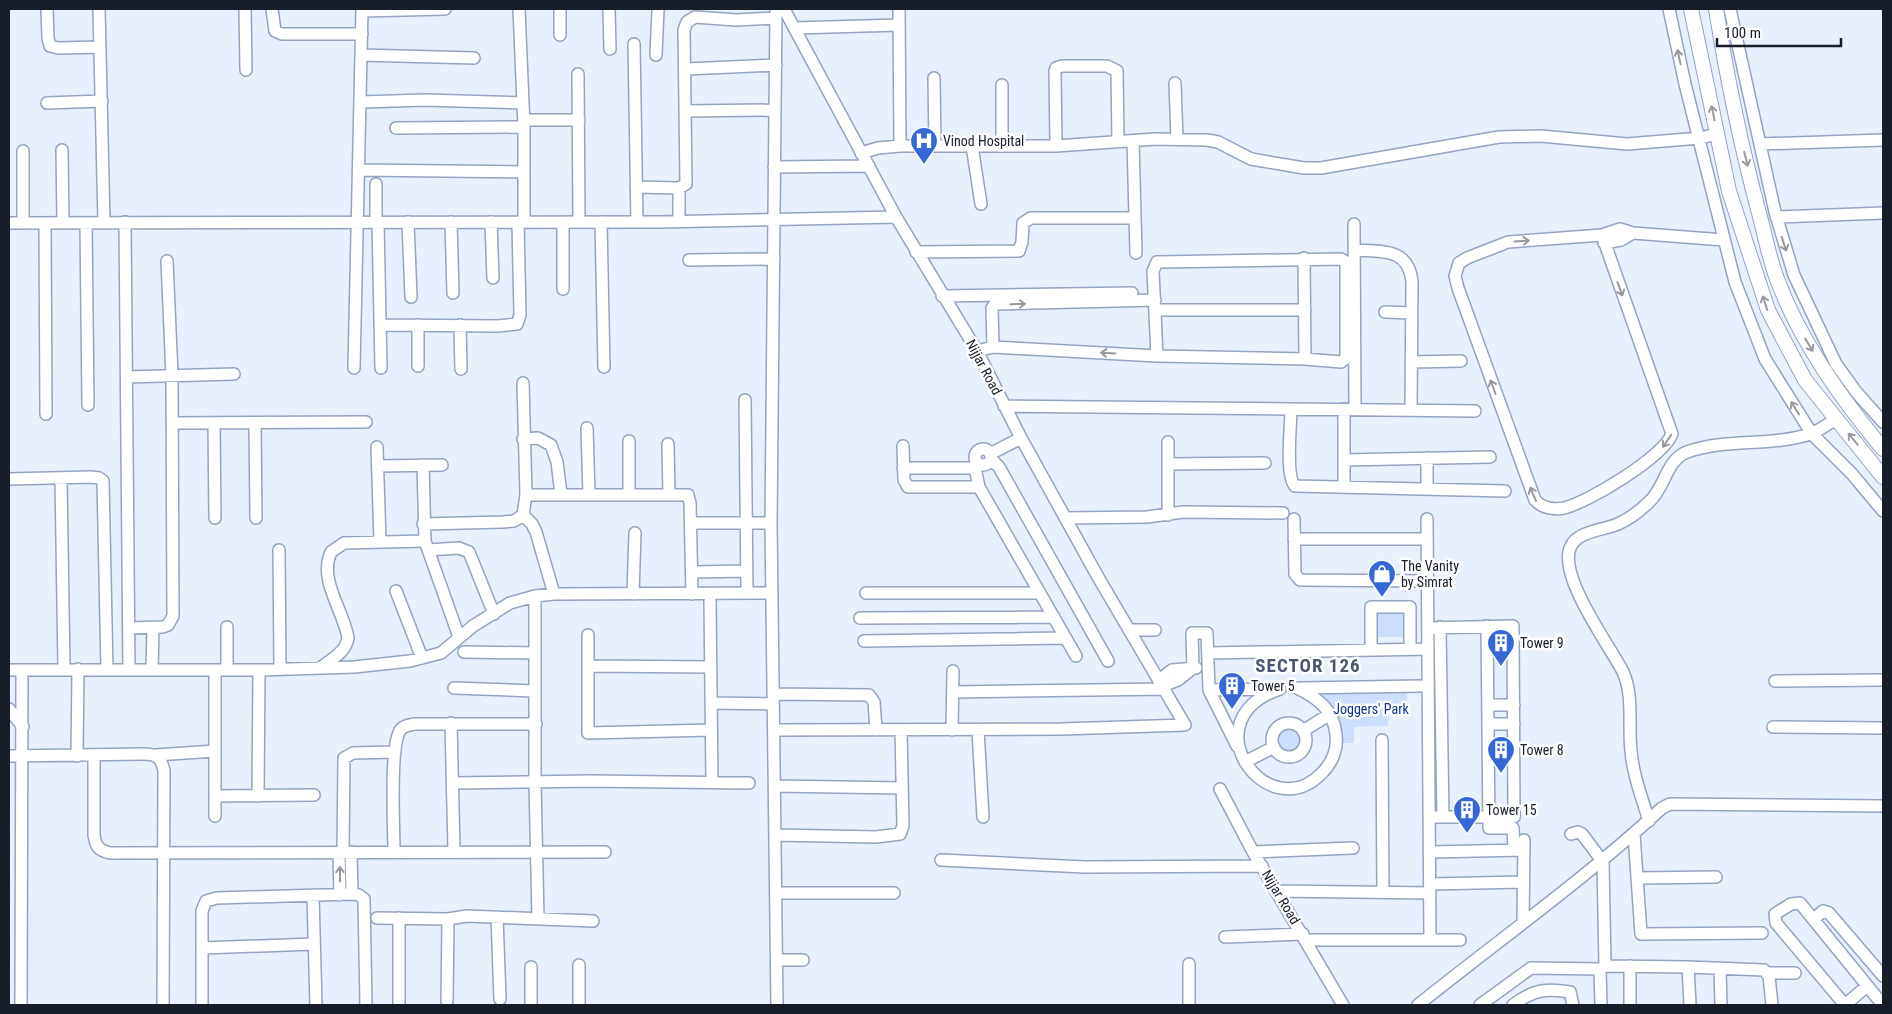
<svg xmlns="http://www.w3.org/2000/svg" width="1892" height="1014" viewBox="0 0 1892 1014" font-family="'Roboto Condensed',sans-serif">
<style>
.park{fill:#ccddfd}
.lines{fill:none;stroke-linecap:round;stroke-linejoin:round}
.minor-casing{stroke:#93a3c2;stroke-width:14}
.major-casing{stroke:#93a3c2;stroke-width:16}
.minor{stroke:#fff;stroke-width:11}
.major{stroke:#fff;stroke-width:14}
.oneway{stroke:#97999f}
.labels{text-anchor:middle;stroke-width:5;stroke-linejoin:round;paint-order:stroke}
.poi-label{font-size:14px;fill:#171d29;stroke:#fff;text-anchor:start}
.street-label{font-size:14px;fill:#171d29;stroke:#fff}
.park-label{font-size:14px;fill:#0d328c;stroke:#fff}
.district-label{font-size:19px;font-weight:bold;letter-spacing:1px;fill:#495772;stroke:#fff}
</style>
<rect width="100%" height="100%" fill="#e9f0fd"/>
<!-- park -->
<path class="park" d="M1371,607H1410V637H1371Z
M1407,692V713H1389L1388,726L1354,727V743H1338L1337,715L1317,693Z
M1279 740a10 10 0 1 1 20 0a10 10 0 1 1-20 0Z"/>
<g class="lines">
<defs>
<path id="minor" d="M47,9L48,38L50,46L58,48L100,47
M99,9L104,222
M245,9L246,70
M272,9L275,31L282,34H362
M519,9L524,127V222
M609,9L610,49
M776,9L771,523L777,1005
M899,9L900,146
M1669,9L1685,84L1735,282L1765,359L1812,434L1852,474L1883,511
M1730,9L1775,212L1794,275L1836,364L1857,393L1883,422
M362,11L445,9
M794,28L899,25
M560,35V9
M634,44L637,222
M361,55L474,58
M656,55L658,9
M686,69L776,65
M578,74L579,222
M934,78L935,146
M1175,83L1177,139
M1002,85V146
M361,102L425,100L523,103
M47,103L102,101
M686,111L774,110
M524,120H579
M396,128L524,127
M1133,141L1136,253
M1760,144L1883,140
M972,146L981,204
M1056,146L1055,71L1056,68L1062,66H1107L1117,71L1118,141
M62,150L63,223
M861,153L878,148L900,146H1056L1155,139L1207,140L1218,142L1251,159L1304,168H1321L1499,137L1541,136L1627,144L1700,138L1717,134
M774,167L869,166
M359,170L524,172
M376,184V222
M636,187L679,188L686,184L684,30L687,22L695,17L736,20L776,18
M1776,217L1883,213
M679,221V188
M125,222L129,670
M378,222L381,368
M408,222L411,297
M451,222L453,293
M491,222L493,278
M563,222V289
M601,222L604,367
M9,223L659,222L896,217
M23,223V151
M45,223L46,414
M86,223L88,405
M1354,224L1355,409
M1602,235L1672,434C1663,457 1589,502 1564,508C1554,510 1542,508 1535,500L1458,288L1455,276L1459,263L1467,258L1508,242L1602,235L1620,229L1633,233L1724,240
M1604,243L1621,240L1633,233
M1354,250C1381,252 1408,247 1412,281L1411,410
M916,252L1019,251L1022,242L1023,223L1031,218H1135
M689,260L774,259
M942,296L1132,293
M1156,310H1305
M1385,312L1411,313
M381,325L497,326L517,324L520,315L518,222
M418,325V366
M460,325L461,369
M993,347L992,308L995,304L1155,300
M977,351L993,347L1157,356L1305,359L1304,258
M1157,356L1153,271L1157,262L1341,259L1346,262V358L1341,362L1305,359
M1411,362L1461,361
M354,368L362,9
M127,377L234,374
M745,400L747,593
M1004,406L1475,411
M1291,409C1291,425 1285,476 1295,486L1505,491
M173,423L366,422
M214,423L215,518
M255,423L256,518
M587,428L589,494
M523,439L538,438L551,445L557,462L561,494
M629,441V494
M1168,442V515
M668,444L669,494
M903,446L904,480L908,487H979
M377,447L380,542
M975 457a8 8 0 1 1 16 0a8 8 0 1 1-16 0Z
M990,454L1021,438
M991,459L999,467L1108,661
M1344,460L1490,457
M976,461L975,468L979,487L1076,656
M1168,464L1265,463
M423,465L425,541L459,637
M378,466L442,465
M903,468H975
M61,478L64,669
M9,479L91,477L99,478L103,481L107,670
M1344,487V409
M1427,489V458
M526,495H688L690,503L692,594
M523,515L532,524L536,532L554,594
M1065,518L1147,517L1183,512L1283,513
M1294,519L1295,574L1300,580L1428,581
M1427,519L1430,940
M691,523H771
M423,524L503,522L514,521L523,515L526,495L523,383
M1294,539H1427
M279,550L280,669
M428,550L459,548L469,552L494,614
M692,572L746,571
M396,591L422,658
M866,593H1040
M633,594L635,533
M535,596V783L538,918
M710,601L712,782
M860,618L1054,617
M1487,626L1489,828H1513L1514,850
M227,627V670
M1440,627L1443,817
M129,628L163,627L168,625L173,616L172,376L167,261
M1428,628L1513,626L1514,817H1429
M1129,630H1155
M588,635V733L711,730
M864,641L1065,638
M1371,650V607H1410V649
M464,652L535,653
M1209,653L1428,649
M588,666L711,667
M320,668C331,660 346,652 348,638C344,611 318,580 331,552L344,543L425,541
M9,670H259L354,667L410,661L441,653L473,626L510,603L535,596L554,594L772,593
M152,670L153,628
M215,670V816
M1159,680L1172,670L1196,668
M1775,681L1883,680
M1163,686L1178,680L1193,668L1192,633H1207L1209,690L1237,746
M454,688L534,691
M1301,688L1421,686
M1280,689C1188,720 1268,829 1322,773C1332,763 1338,749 1336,735C1334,710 1318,698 1297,688
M1209,690L1272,689
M953,692L1165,689
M773,694L869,695L874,702L876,730
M711,703L773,704
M1488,705H1514
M9,709L23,727
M451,723L454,850
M1272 740a17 17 0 1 1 34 0a17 17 0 1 1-34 0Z
M1488,724H1514
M1773,727L1883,728
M774,730L1062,729L1185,725L1098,577L1021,438L977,351L896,217L784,9
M952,730L953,671
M978,730L983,817
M1303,731L1330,714
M1382,740L1383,892
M94,755V835C96,847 98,850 110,853L605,852
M156,755L215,751
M9,756L143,754C157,754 161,757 164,771L163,1005
M77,756L78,669
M1245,762L1274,747
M453,783L590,781L749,783
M775,786L902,788
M1220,789L1253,852L1343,1005
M215,796L314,795
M258,796L259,670
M1649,821C1642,798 1633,775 1631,751C1628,726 1634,696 1623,672C1610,646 1556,574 1571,546C1578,531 1604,530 1618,524C1629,519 1641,510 1649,502C1665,488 1666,460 1687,452C1726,438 1770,447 1810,434C1819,431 1828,424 1836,419
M1571,834L1578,832L1582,834L1603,862L1605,966L1688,967L1690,1005
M1634,834L1641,934L1762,933
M776,835L876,837L900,834L903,826L901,730
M394,851C394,829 389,743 401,729C405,725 410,725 415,724H536
M339,852L340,895
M343,852L344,758L353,753L395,752
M351,852L352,894
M1253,852L1353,848
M1429,852L1524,850
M941,860L1085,867L1262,866
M1638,878L1716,877
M1430,884L1523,882
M1276,891L1430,893
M776,893H894
M313,896L316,1005
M497,917L500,999
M377,918L448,919L467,916L593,921
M399,918V1005
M1814,919L1823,911L1829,913L1883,976
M1523,922L1524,840
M1225,937L1303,934
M1307,940H1460
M202,948L314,944
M777,960H803
M1630,966V1005
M531,967V1005
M1688,967L1764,970L1769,976L1772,1005
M1720,968L1721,1005
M1768,973H1795
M447,1001L448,919
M21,1005L22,671
M202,1005V911L206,901L217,898L352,894L359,895L364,899L366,1005
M579,1005V965
M1189,1005V964
M1418,1005C1499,940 1585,879 1662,808L1670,804L1883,806
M1480,1005L1531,968L1600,969L1601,1005
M1513,1005C1533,990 1545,988 1570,992L1573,1005
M1845,1005L1776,923L1775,914L1791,904L1800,903L1883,1005
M1845,1005L1867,986"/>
<path id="major" d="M1691,9L1729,191L1768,310L1805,380L1883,477
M1716,9C1727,78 1741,146 1759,213C1765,235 1769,258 1777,279C1800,341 1841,398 1883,449"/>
</defs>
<!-- minor casing -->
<use href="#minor" class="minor-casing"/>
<!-- major casing -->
<use href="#major" class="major-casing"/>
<!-- minor -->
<use href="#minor" class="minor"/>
<!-- major -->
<use href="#major" class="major"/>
</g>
<!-- one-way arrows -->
<defs><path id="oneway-shaft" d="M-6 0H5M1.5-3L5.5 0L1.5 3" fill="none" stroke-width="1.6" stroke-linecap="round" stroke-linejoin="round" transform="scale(1.25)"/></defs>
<g class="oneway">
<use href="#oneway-shaft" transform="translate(1679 57) rotate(-102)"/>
<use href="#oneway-shaft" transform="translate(1713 113) rotate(-102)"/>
<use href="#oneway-shaft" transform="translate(1746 159) rotate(76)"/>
<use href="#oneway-shaft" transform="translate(1522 241) rotate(-4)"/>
<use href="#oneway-shaft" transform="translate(1784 244) rotate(72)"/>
<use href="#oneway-shaft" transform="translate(1620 289) rotate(70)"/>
<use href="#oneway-shaft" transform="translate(1765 303) rotate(-108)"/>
<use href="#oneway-shaft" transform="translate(1018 304) rotate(-1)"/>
<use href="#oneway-shaft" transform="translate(1809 345) rotate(59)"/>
<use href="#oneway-shaft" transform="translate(1108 353) rotate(-177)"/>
<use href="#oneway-shaft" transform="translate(1493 387) rotate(-110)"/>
<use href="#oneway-shaft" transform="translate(1795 408) rotate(-122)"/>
<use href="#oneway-shaft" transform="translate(1853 439) rotate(-129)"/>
<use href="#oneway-shaft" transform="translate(1667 441) rotate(124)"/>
<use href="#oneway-shaft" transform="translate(1533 494) rotate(-113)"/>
<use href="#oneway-shaft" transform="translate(340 874) rotate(-91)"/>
</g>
<!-- icons -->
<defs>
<symbol id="hospital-pin" viewBox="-11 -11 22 30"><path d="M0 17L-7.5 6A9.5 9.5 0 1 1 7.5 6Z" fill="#3567d7" stroke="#fff"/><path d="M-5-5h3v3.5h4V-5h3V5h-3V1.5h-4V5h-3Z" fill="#fff"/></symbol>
<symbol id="shop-pin" viewBox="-11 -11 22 30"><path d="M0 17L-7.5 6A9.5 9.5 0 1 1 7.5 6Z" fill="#3567d7" stroke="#fff"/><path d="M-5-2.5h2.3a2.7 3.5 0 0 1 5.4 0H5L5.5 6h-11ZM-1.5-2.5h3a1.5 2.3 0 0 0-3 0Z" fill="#fff"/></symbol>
<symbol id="building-pin" viewBox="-11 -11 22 30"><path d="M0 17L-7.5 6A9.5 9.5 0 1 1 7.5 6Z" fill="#3567d7" stroke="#fff"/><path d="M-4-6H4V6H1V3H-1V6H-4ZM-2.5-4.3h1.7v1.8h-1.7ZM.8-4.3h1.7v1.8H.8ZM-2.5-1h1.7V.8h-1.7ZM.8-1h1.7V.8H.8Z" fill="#fff"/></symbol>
</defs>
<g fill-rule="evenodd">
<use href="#hospital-pin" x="908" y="125" width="32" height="43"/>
<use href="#shop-pin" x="1366" y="558" width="32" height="43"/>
<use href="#building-pin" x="1485" y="627" width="32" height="43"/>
<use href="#building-pin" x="1216" y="670" width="32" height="43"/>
<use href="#building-pin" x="1485" y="734" width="32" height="43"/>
<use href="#building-pin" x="1451" y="794" width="32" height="43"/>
</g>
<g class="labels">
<!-- poi labels -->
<g class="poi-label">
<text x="943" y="146">Vinod Hospital</text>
<text x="1401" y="571">The Vanity<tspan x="1401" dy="16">by Simrat</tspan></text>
<text x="1520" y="648">Tower 9</text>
<text x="1251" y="691">Tower 5</text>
<text x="1520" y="755">Tower 8</text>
<text x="1486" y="815">Tower 15</text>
</g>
<!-- street labels -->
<g class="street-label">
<text transform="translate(984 367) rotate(62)" y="5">Nijjar Road</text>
<text transform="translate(1281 897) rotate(59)" y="5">Nijjar Road</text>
</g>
<!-- park labels -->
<g class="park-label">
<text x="1371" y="714">Joggers' Park</text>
</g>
<!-- district labels -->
<g class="district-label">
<text x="1308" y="672">SECTOR 126</text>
</g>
</g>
<!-- border -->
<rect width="1892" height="1014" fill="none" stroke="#171d29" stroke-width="20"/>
<!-- scale -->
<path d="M1717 38v8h124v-8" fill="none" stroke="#171d29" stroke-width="2.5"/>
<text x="1724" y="38" font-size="15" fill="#171d29" stroke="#ffffff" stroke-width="4" paint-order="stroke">100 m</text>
</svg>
